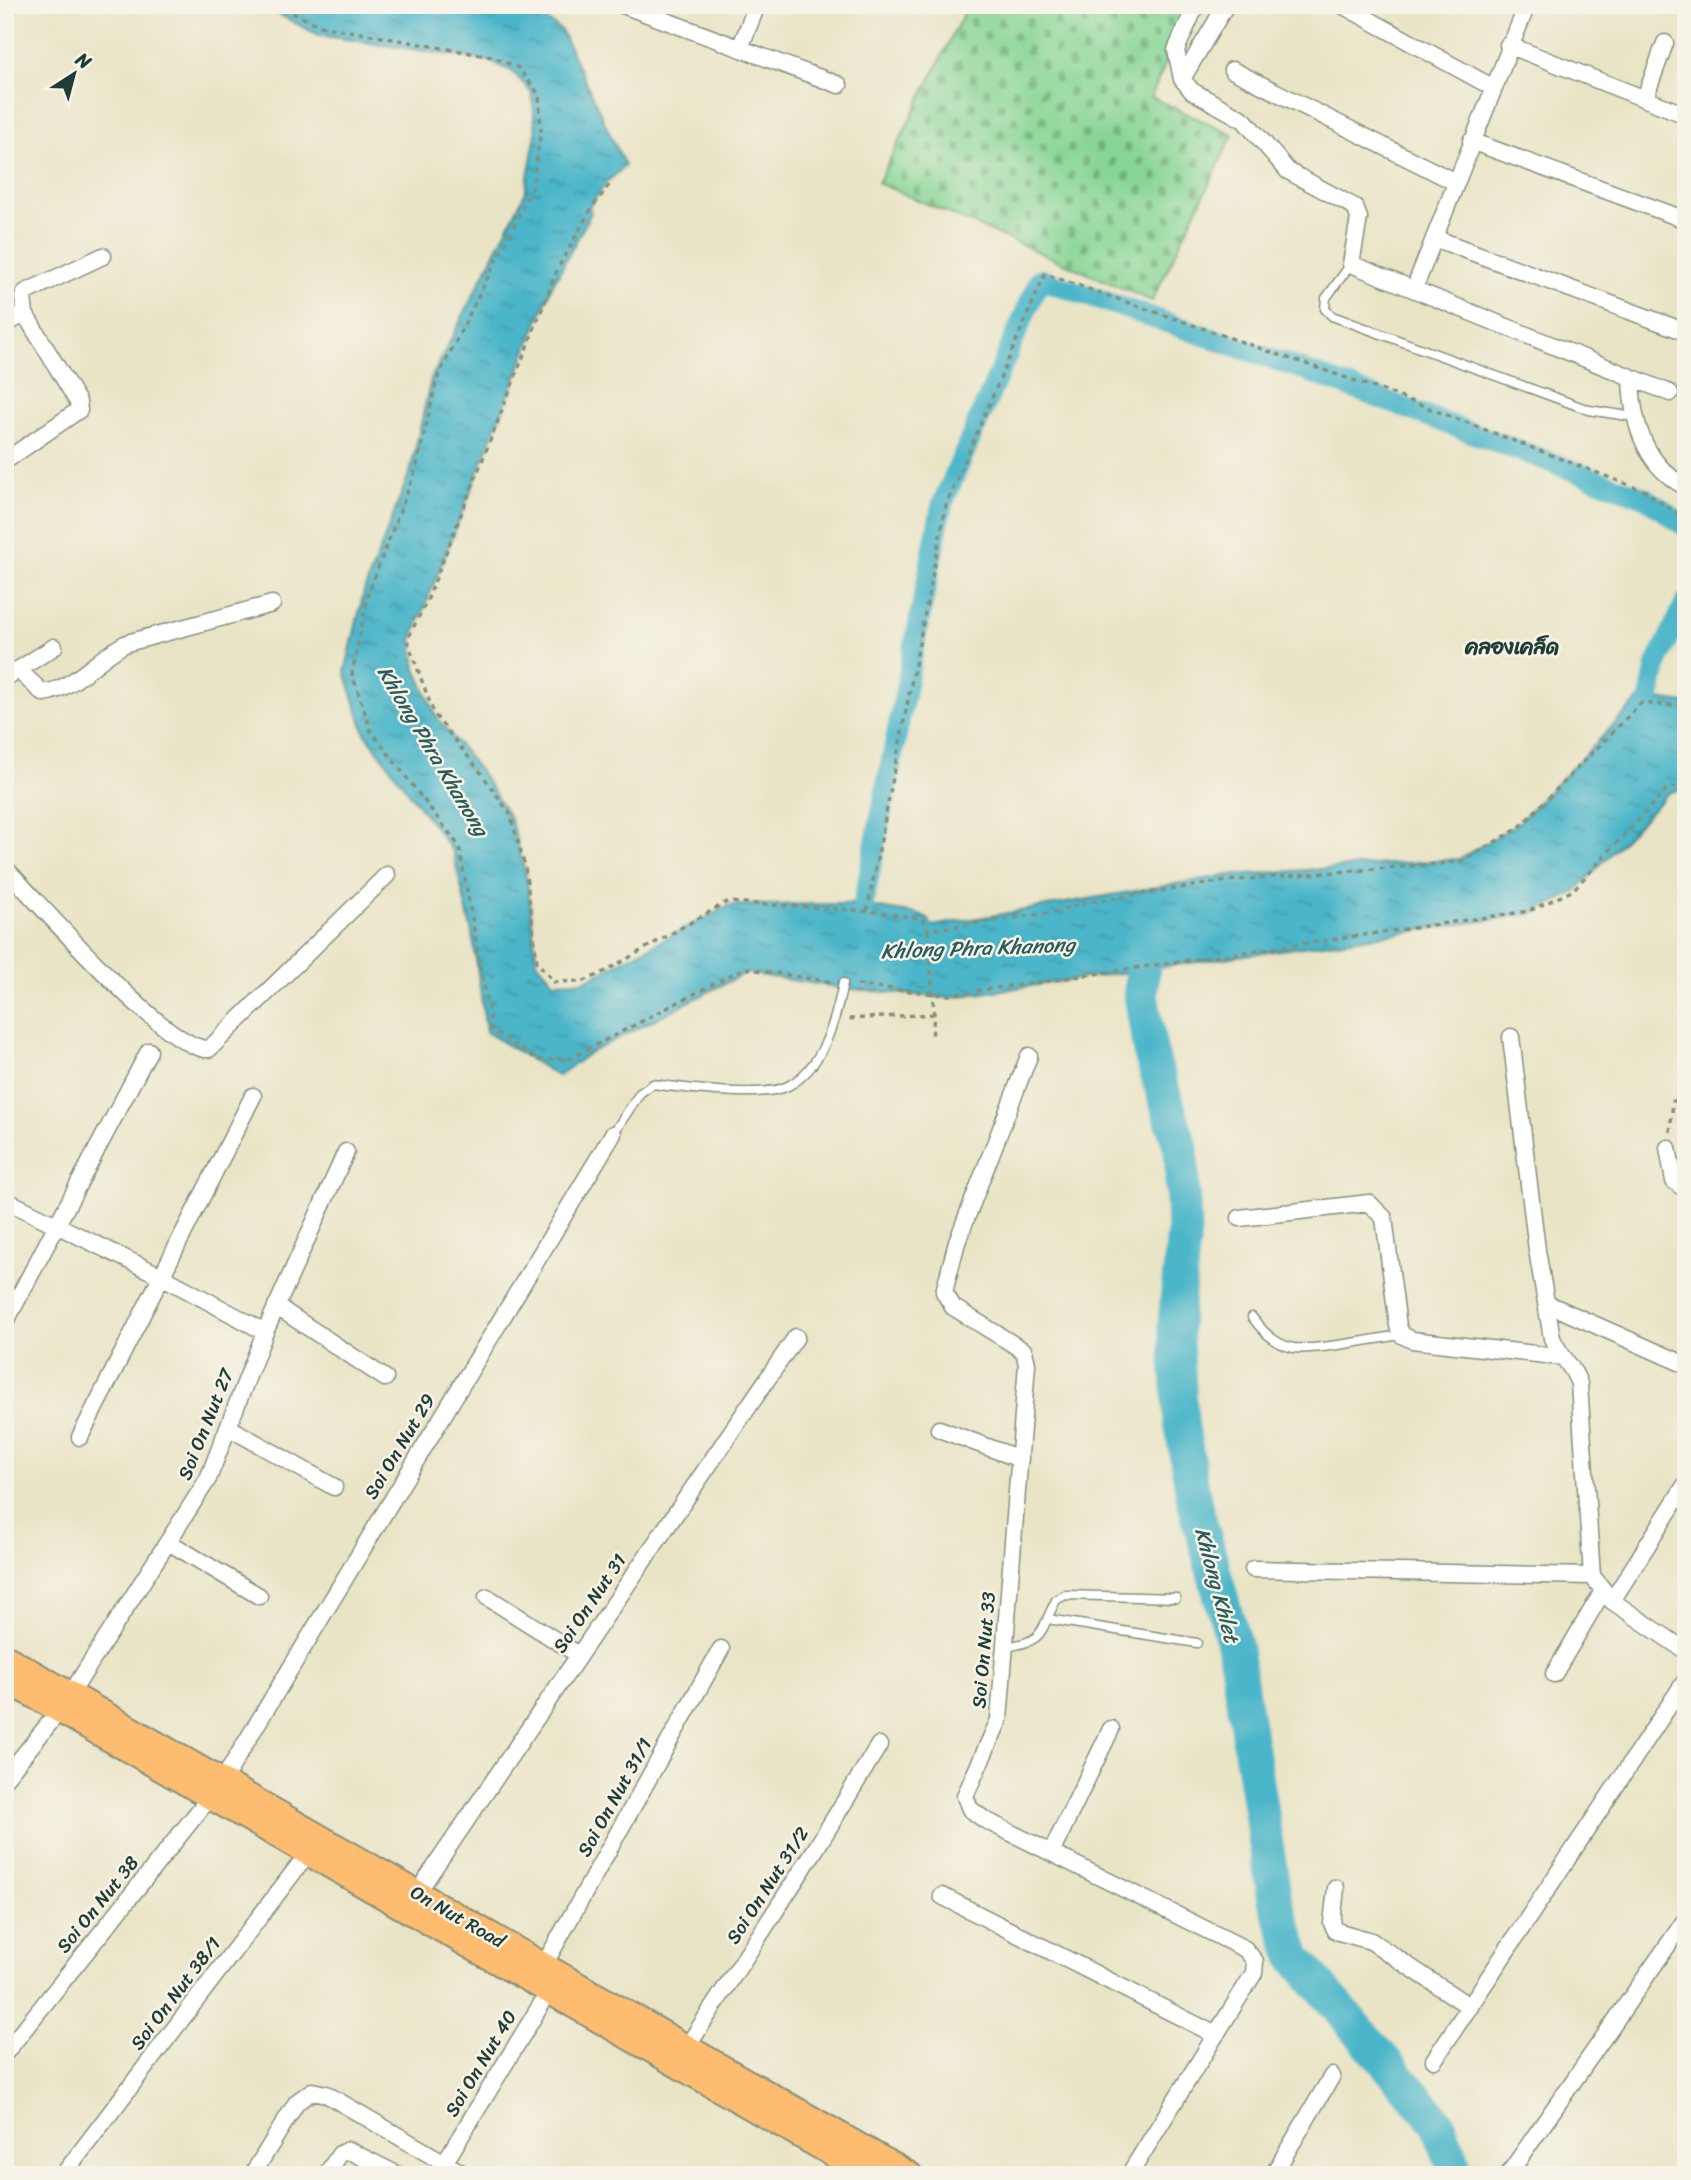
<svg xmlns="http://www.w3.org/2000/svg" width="1691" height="2180" viewBox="0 0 1691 2180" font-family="Sriracha,'Playpen Sans Thai',sans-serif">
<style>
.cemetery{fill:url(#cemetery-stones);stroke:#548a64;stroke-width:2}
.water{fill:url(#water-ripples);stroke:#367a7e;stroke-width:2}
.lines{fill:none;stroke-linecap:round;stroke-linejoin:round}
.canal{stroke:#4cb6c9;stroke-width:21}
.river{stroke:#4cb6c9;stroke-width:35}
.lane-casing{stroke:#84907d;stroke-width:11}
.street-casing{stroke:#84907d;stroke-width:19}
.primary-casing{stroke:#84907d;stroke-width:28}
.path{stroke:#84907d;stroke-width:3.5;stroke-dasharray:5 5;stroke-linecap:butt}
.lane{stroke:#fff;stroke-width:8}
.street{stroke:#fff;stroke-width:16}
.primary{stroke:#fdbc70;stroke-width:24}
.labels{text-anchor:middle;stroke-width:5;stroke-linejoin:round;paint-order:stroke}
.street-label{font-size:19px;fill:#1f3d34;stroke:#f7f3e8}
.neighbourhood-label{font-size:21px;font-weight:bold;fill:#1f3d34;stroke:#f7f3e8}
.water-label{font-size:21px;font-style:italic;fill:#2a5b59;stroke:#f7f3e8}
</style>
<defs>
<pattern id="cemetery-stones" width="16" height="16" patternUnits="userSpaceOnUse" patternTransform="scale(1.75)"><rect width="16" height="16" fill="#88d695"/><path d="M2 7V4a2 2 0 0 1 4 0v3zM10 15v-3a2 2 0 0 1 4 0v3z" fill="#6faf7a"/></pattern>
<pattern id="water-ripples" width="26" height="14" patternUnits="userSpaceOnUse" patternTransform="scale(1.75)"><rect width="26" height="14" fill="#4cb6c9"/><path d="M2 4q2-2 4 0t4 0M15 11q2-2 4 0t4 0" fill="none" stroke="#3f95a4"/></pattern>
</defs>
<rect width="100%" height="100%" fill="#f7f3e8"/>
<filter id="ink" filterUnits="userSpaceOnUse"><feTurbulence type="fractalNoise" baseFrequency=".0143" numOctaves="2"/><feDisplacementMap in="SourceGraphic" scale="14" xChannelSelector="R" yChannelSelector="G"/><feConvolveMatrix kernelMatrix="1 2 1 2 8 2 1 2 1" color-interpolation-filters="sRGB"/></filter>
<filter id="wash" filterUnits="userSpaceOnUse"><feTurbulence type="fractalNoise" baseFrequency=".00686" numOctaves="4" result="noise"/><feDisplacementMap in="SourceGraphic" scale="28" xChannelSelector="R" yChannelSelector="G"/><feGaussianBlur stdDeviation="1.57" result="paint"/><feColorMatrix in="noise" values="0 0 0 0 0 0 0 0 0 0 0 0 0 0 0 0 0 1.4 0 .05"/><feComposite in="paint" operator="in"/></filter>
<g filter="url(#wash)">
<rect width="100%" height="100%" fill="#eae4c6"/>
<!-- cemetery -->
<path class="cemetery" d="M968,5H1190L1151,97L1233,135L1152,301L878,183Z"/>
<!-- water -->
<path class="water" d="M261,5H525L561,30L625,166L607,182L589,207L591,213L552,286L412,639L416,669L436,716L482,774L510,818L527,879L537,962L554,982L584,981L730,905L854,904L917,914L928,919L932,926L1222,876L1459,859L1517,824L1641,697L1686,703V788L1668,793L1574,893L1531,914L947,998L842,988L745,973L589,1053L558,1076L486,1032L473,937L453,852L365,733L345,672L364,591L411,469L431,379L525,193L536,133L532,93L512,71L489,61L318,35Z"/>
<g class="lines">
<!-- canal -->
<path class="canal" d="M1644,725L1657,663L1686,602
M858,931L942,504L1040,279L1293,366L1646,498L1686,527"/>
<!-- river -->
<path class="river" d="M1144,940L1141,994L1150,1051L1181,1148L1184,1231L1175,1324L1181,1421L1194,1501L1234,1644L1275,1900L1295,1957L1437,2122L1458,2175"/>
</g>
</g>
<g filter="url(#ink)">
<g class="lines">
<defs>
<path id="lane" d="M1351,264L1326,298L1325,309L1332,316L1589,410L1634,417
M613,1134L640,1093L653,1084C682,1088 763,1099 788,1086C823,1068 836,1019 843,983
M1252,1317C1262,1331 1276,1345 1294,1348C1316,1351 1377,1338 1402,1335
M1048,1619L1197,1643
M1005,1647C1046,1641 1039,1633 1056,1600L1065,1595L1176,1598"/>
<path id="street" d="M623,5L839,85
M1196,5L1176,50L1182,79L1192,91L1244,120L1288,171L1355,207L1359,218L1351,264L1670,393
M1342,5L1492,87
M1508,45L1686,115
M740,48L757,5
M1232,70L1455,182
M1182,79L1226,5
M1645,98L1665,43
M1471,141L1686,220
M1434,238L1686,332
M1418,279L1527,5
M5,324L25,314
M1631,377C1632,422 1644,465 1686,487
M5,461L79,410L78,402L25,314L23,297L26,292L103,256
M18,670L43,693C74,690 99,656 127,643L272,604
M5,678L54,647
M5,868C43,907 159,1042 205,1049H209L387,875
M1511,1037L1537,1250L1552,1338C1559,1356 1573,1365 1579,1384L1592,1576L1612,1601L1686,1651
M1029,1056L957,1242L944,1292L953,1307L1024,1351L1027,1364L999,1720L965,1796L970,1809L985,1820L1245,1949L1255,1961L1254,1973L1129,2175
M1668,1148L1674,1181L1686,1190
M5,1200L163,1277L265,1332
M1240,1218L1369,1203L1384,1218L1398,1326L1402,1335L1412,1340L1562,1357
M1548,1304L1686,1365
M276,1306L385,1378
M5,1323L149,1051
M228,1427L334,1487
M939,1429L1020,1459
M80,1437L253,1096
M170,1543L259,1596
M1253,1569L1592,1576
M487,1597L579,1655
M1612,1601L1686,1484
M1554,1674L1603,1591
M70,1695L208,1479L265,1332L346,1152
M5,1778L60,1710
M1051,1853L1111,1729
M1336,1888L1332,1923L1336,1931L1371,1941L1470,2007
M417,1893L796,1337
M942,1896L1216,2035
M544,1965L721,1649
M687,2047L815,1850L879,1745
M5,2053L222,1782L613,1134
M1434,2060L1686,1680
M63,2175L312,1848
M252,2175L297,2102L312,2091L326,2094L465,2175
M326,2175L340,2154L348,2150L398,2175
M437,2175L553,1985
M1273,2175L1332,2076
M1508,2175L1686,1919"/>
<path id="primary" d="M5,1657L910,2175
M5,1679L869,2175"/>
</defs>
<!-- lane casing -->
<use href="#lane" class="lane-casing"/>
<!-- street casing -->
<use href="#street" class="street-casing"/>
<!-- primary casing -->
<use href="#primary" class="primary-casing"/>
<!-- path -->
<path class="path" d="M274,5L321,26L493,57L517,67L539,94L541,130L532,189L437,379L416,469L368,594L352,674L371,731L459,846L492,1030L539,1060L569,1059L744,968L832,982
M609,185L591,209L558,268L428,598L407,640L434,714L482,774L510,814L525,867L537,962L554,982L584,981L602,973L727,902L867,911L920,918L927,924L928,930L1056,912L1082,903L1226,881L1461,862L1519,828L1641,703L1686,707
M867,911L946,505L1045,274L1387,392L1647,492L1686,520
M928,930L934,1014L932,1039
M857,985L948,995L1529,911L1572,891L1667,789L1686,785
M849,1019L934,1014
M1670,1132L1673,1101L1686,1102"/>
<!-- lane -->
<use href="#lane" class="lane"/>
<!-- street -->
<use href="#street" class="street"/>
<!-- primary -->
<use href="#primary" class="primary"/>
</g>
</g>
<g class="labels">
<!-- street labels -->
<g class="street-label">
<text transform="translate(205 1424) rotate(-68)" y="7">Soi On Nut 27</text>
<text transform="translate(399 1446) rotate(-59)" y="7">Soi On Nut 29</text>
<text transform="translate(589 1603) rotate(-56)" y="7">Soi On Nut 31</text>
<text transform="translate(983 1650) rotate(-85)" y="7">Soi On Nut 33</text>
<text transform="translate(614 1797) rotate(-61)" y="7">Soi On Nut 31/1</text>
<text transform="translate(767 1885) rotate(-57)" y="7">Soi On Nut 31/2</text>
<text transform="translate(97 1904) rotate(-51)" y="7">Soi On Nut 38</text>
<text transform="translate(458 1916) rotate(30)" y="7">On Nut Road</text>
<text transform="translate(175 1993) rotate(-53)" y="7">Soi On Nut 38/1</text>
<text transform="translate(480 2063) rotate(-59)" y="7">Soi On Nut 40</text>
</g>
<!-- neighbourhood labels -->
<g class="neighbourhood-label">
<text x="1512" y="654">คลองเคล็ด</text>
</g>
<!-- water labels -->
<g class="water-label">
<text transform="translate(433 751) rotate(59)" y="7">Khlong Phra Khanong</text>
<text transform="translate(978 948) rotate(-2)" y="7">Khlong Phra Khanong</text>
<text transform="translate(1217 1585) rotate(75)" y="7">Khlong Khlet</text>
</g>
</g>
<!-- margin -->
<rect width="1691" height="2180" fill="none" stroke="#f7f3e8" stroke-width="28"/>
<!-- north arrow -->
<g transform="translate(74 74) rotate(36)" stroke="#f7f3e8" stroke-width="5" paint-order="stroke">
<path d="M0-5L12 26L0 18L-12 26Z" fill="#1f3d34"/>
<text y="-10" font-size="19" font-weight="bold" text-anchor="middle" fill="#1f3d34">N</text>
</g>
</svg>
